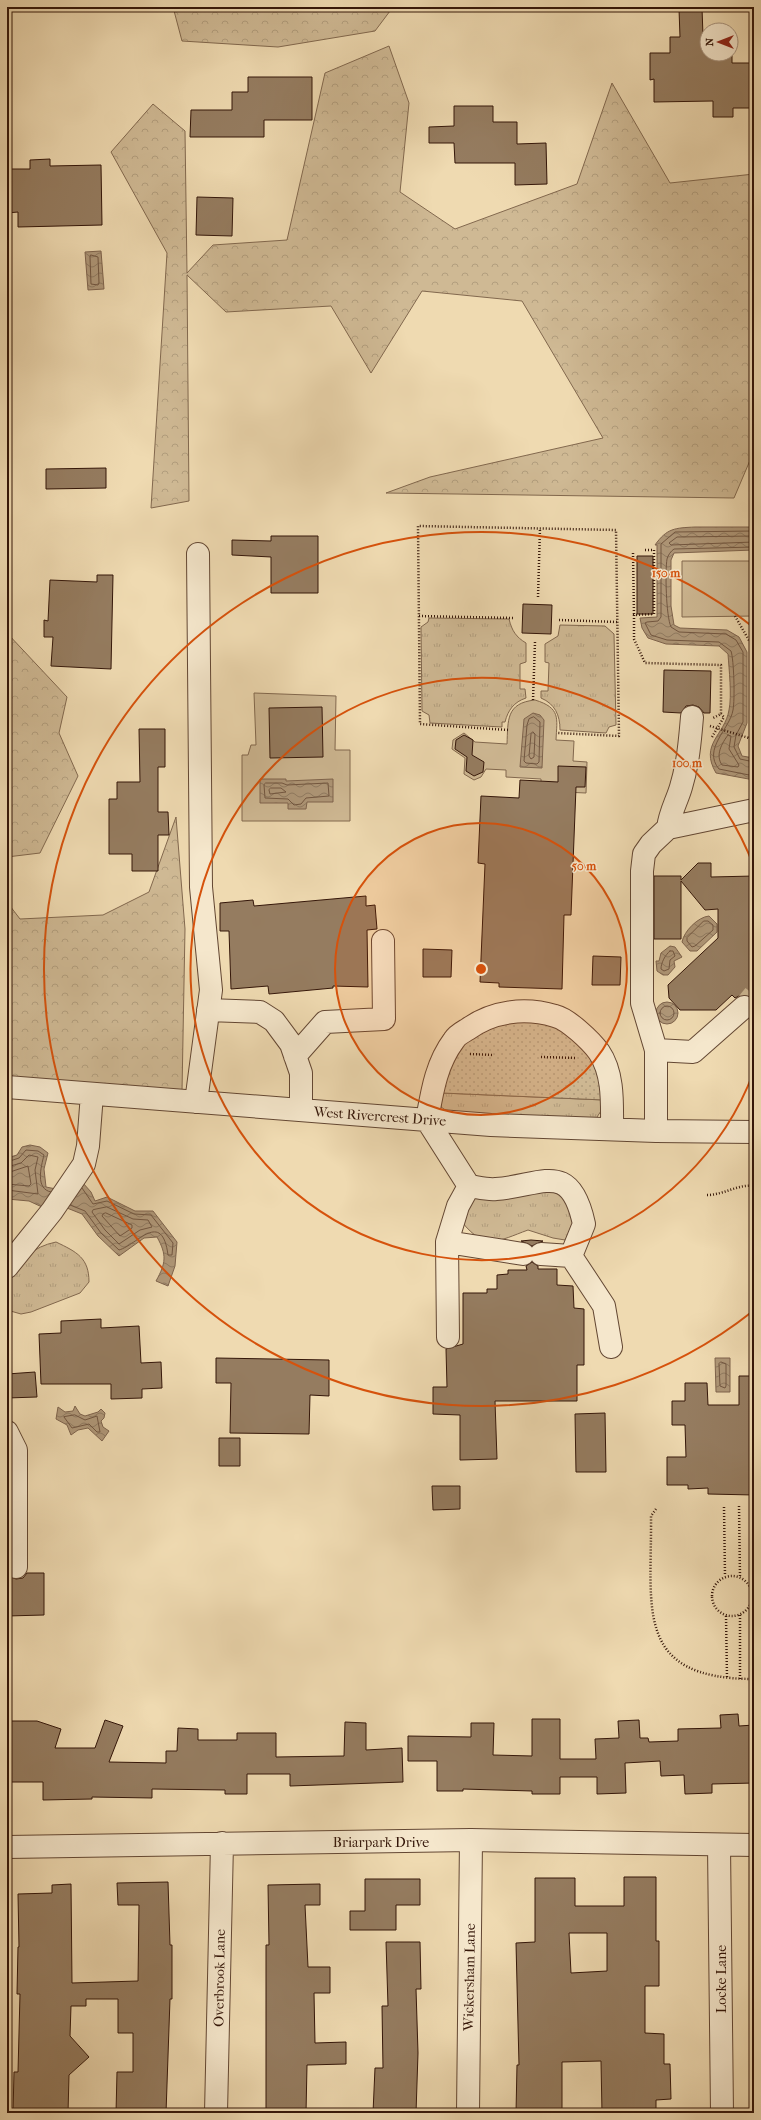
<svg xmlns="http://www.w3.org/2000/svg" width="761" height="2120" viewBox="0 0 761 2120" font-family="'IM FELL French Canon',serif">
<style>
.grass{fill:url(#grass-tufts);stroke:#82684e}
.forest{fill:url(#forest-crowns);stroke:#82684e}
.garden{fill:url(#garden-dots);stroke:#82684e}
.pitch{fill:#cfb994;stroke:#82684e}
.water{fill:url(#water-waves);stroke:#7e634c}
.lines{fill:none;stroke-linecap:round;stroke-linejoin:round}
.shore{stroke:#725640;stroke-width:1}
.building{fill:#957c60;stroke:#341609;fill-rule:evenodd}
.minor-tunnel{stroke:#cab38f;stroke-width:22;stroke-dasharray:22 11;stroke-linecap:butt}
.minor-casing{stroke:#634733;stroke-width:24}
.path{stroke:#341609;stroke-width:2.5;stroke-dasharray:1 2;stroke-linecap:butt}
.minor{stroke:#f5e7cc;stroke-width:22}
.path-bridge{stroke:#341609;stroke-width:2.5;stroke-dasharray:1 2;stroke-linecap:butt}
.ring{fill:none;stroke:#d6520c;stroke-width:2}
.labels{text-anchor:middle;stroke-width:3;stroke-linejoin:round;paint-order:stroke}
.street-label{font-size:14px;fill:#341609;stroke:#f5e7cc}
.centre{fill:#d6520c;stroke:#f5e7cc;stroke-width:2}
.ring-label{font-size:12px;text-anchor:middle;font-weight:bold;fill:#d6520c;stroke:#f5e7cc;stroke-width:3;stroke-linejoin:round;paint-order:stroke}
</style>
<defs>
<pattern id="grass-tufts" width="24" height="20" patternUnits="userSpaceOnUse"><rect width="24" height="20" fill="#cfb994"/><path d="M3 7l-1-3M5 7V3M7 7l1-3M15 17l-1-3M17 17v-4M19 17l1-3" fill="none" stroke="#b29e7e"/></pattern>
<pattern id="forest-crowns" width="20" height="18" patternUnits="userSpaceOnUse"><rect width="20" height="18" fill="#cfb994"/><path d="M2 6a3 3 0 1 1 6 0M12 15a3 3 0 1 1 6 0" fill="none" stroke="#b29e7e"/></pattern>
<pattern id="garden-dots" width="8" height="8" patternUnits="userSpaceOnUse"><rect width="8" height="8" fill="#cfb994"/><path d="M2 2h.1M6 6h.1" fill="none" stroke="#b29e7e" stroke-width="1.8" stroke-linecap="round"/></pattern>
<pattern id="water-waves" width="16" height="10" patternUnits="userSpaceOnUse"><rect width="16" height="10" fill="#af9778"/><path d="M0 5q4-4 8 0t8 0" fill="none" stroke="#8f7a61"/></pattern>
</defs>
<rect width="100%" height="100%" fill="#efdab1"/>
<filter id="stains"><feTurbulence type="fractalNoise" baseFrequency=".005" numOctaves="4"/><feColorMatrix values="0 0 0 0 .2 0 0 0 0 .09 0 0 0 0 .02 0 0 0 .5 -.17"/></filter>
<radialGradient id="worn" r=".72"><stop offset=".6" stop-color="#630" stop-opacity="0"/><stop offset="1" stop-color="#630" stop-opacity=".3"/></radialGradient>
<!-- grass -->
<path class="grass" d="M429,618L509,619C512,631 516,637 526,643V662L520,664V689H525L526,698C514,702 508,710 505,722H502V727L430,723L429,715L422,711L421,627L428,622Z
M560,625L605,626L614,634L616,725L609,727L606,733L560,730C560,715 555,704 541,698V691H548L549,663L545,662V644L558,636Z
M442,1093L604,1100L601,1111L595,1120L450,1113L441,1107Z
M553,1185L574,1212L573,1228L565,1240L553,1238L528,1230C498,1241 485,1251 462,1222L468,1200L480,1193Z
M56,1242C77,1252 89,1258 89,1282L80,1293L31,1312L21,1314L7,1310V1277C23,1259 32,1247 56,1242Z"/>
<!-- forest -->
<path class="forest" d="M173,7H393L375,31L278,47L182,41Z
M389,46L409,103L400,192L455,229L577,184L612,83L670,183L754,174V451L734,498L386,493L430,477L603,438L522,301L422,291L371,373L331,306L226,312L187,275L189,501L151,508L167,253L111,152L153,104L185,131L187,273L213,245L287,240L325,73Z
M7,633L67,697L59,733L78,776L40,853L7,857Z
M176,817L185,929L182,1091L7,1079V902L20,919L103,915L149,892Z"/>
<!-- garden -->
<path class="garden" d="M524,1018L568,1031L595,1063L604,1100L442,1093L445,1072L471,1033Z"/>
<!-- pitch -->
<path class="pitch" d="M682,561H754V616L682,617Z
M254,693L336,696L335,750H350V821H242V755H248L251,745H256Z
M535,700C561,708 557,718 556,740L574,741L573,761L587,762L586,793L541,791V779L506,777V770L486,769L481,777L474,780L464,774L465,758L452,749L453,740L464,733L475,742L507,744C508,720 506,703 535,700Z"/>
<!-- water -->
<path class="water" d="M101,251L104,289L88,290L85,252Z
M695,527H754V550L674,553L671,560V606L674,625L680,628L727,630L739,637L747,652V723L738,746L742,756L754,758V780L716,773C699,744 725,735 729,710C732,696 729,669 728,654L719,646L666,644L648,638L642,628L640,618L657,617V545H655C667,528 675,528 695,527Z
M533,713L540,715L544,720L542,768L520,767L524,719Z
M260,779H286V781L333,779V802H307L306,809H288V803H260Z
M709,916L717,924V932L697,951H690L682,942C684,931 698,917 709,916Z
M670,946L675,947L682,957L674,961L675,967L668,975H663L657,971L656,961H659L661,953Z
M656 1013a11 11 0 1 1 22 0a11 11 0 1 1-22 0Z
M30,1145L40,1147L48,1153L44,1169L46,1187L56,1189L83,1183L91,1192L95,1201L107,1197L135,1211H153L177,1242L175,1266L168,1286L156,1281C166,1263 167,1255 157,1237L144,1238L119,1256L98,1236L82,1214L67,1208L42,1207L29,1201L7,1199V1158L17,1155L22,1147Z
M715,1358H730V1392H716Z
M75,1406L80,1414L85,1416L98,1412L101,1409L105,1413L104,1418L101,1421L103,1427L109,1431L102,1441L88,1428L78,1430L71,1435L67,1425L56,1419L58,1407L65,1412L73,1411Z"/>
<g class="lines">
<!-- shore -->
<path class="shore" d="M91,255L98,257L99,283L98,285L91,284L90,257Z
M754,531L675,532L661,544V617L658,621L647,622L645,623L651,635L667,640L719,642L731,651C734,660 735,700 733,710C730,729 702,749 719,769L754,776
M754,536L677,537L669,543L671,545L754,542
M754,547L674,549C671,551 668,555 667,559C665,571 666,616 671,627L679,632L726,634L736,640L743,652V722L736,735L734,747L740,759L754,762
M534,717L540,722L539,762L537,764L526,763L524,761L527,725L529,719Z
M533,732L535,734L534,757L531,759L529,756L531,734Z
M728,735L731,736L729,749L739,765L738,767L722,765C715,755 722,743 728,735Z
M266,783H282L287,785L328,783L329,796L306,798L301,804L294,805L288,799L265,798L264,785Z
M271,788H281L286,792L270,794L269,790Z
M704,921H708L713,925V930L695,946L692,947L687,941V938Z
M670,951H673L675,956L670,960L669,969L664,971L661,969C661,963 665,955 670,951Z
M660 1013a7 7 0 1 1 14 0a7 7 0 1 1-14 0Z
M7,1162L19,1158L26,1150L38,1151L44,1155C41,1167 35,1189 51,1192
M7,1167L21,1163L29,1155L38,1157L35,1170L38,1194L7,1190
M7,1173L28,1166L31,1184L29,1186L7,1184
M70,1205L85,1211L101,1233L119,1250C137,1245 162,1209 168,1255H172L173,1243L151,1215L134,1214L107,1201L93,1204L82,1188
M107,1207L133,1219L148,1220L152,1227L140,1230L119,1244L105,1230L92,1212L93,1210Z
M106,1213L132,1225V1228L120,1236L102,1216L103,1214Z
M721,1362L726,1364V1386L725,1388L720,1386L719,1364Z
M75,1415L85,1420L97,1416L100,1432H97L89,1424L72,1428L64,1417Z"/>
</g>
<!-- building -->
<path class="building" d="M702,8L703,36H707V54H731L732,52V63H754V108H733V117H713V101L654,102V79L650,80V53H670V37H680L679,9Z
M248,77H312V120H264V137H190L191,110H232V92H248Z
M454,106H493V122H517V144L546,143L547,184L515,185V163H455L454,143H429V127L454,126Z
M50,159V166L101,165L102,225L18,227V212L7,213V169H30V160Z
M197,197L233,198L232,236L196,235Z
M106,468V488L46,489V469Z
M271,536H318V593H271V557L232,555V540L271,541Z
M637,556H653V614H637Z
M97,575H113L111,669L51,666L53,637H44V620L48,621L50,580L97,582Z
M523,604L552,605L551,634L522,633Z
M664,670L711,671L710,713H704L699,707L693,705L686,706L681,713L663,712Z
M322,707L323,757L270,758L269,708Z
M139,729H165V767H158V812H168L169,835H158V871H132V854H109V799H117V782H140Z
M464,735L473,740L472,755L484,762L483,772L474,776L466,771L467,757L455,749L456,740Z
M558,766L586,767L585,787H576L571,915H564L562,989L499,987V983L480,982L485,864L478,863L481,796L519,798L520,780L558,782Z
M698,863H711V877L754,876V1000L748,995H741L735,998L732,995L716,1010H680L669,998L668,985L718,938V909L705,910L681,881V939H654V876H681V880Z
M366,896V906L375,905L377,929L367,930L368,987L333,986V988L269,994L268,986L231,989L229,931H220V903L253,900L254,906Z
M423,949L452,950L451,977H423Z
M593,956L621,957L620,985H592Z
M531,1240L543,1241L532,1246L521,1241Z
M532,1262L538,1266V1269H557V1285L573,1286L574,1308L584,1309V1365H577V1401H495L497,1459L460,1460V1415L433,1414V1387H447L446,1349L463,1344V1293H487V1289H497V1275L508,1274V1270H527L526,1266Z
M101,1319V1328L139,1326L141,1363L161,1362L162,1388L142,1389V1398L111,1399V1384H41L39,1334L61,1333V1321Z
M216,1358L329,1360V1396L310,1395L309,1434L230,1433L231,1383H216Z
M35,1372L37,1397L7,1398V1374Z
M739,1376H754V1495L708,1494V1488L688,1489V1485H667V1457H686L685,1425H672V1401H685V1383H707L708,1405H739Z
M605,1413L606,1472H576L575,1414Z
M219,1438H240V1466H219Z
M432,1486H460V1509L433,1510Z
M27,1573H44V1615L7,1616V1575L16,1579L23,1578Z
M738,1714L739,1726L754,1725V1783L712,1784V1793L685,1794L684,1775L661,1776L660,1761L625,1763L626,1793L597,1794V1777H560V1794H532V1791L463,1789V1791H437V1761H408V1736L471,1737V1723H494L493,1755L532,1756V1719H560V1759H596L595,1739L619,1738L618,1721L639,1720L640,1738H648L649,1742L678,1741V1729L721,1728L720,1715Z
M105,1720L123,1726L109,1762L166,1763V1751H177L178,1728L198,1729V1740H237V1733H276V1757L344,1756L345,1722L366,1723V1750L402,1748L403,1782L290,1786V1774H247V1794H225V1790L152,1789V1798L92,1797V1799L43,1800V1782H7V1751H10V1721H37L61,1729L55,1748H95Z
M624,1877H656V1941H659V1986H645V2033L664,2034V2064H670L671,2099L656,2100V2113H602L601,2061L562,2062V2113H516L517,2065H519L516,1943L535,1942V1878H575V1906H624ZM569,1933H607V1971L571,1973Z
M365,1879H420V1905H396V1930H350V1911H365Z
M168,1882L170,1945H172V1999H170L166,2113H116L117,2072H133V2033H118V1999H86V2006H71L70,2036L89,2057L69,2075L68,2113H13L14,2072H18L20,1994H17L18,1947H19L18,1894L52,1893V1885L71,1884L72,1983L138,1981L139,1905H118L117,1883Z
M320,1884V1905H305L308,1967H330V1993H314L315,2043L346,2042V2064L307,2065L306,2113H266V1945H269L268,1885Z
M386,1942H420L421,1989H416L418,2053L416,2113H373L375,2068H383L382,2006H388Z"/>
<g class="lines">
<!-- minor-tunnel -->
<path class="minor-tunnel" d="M744,1007L754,995"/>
<defs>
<path id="minor" d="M668,828C670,812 677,801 681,787C688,764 690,741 692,717
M208,1010L260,1012L274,1021L291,1044L301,1073V1110
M656,1050L693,1052L744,1007
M295,1056L325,1022L384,1019L383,941
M7,1087L491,1125L656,1131L754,1132
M196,1102L211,990L201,887L198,554
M656,1131V1050L642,1003V871L644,854L651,844L668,828L754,810
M469,1186C477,1187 487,1190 496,1189C542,1186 570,1159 584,1224L571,1256
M447,1242L523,1254
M541,1254L571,1256
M571,1256L604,1306L611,1347
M7,1267L52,1211L84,1164L88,1146L92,1094
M448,1337L447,1242L458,1206L469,1186L427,1120C432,1092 436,1064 454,1040C457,1035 463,1032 468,1029C493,1011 525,1007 555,1016C568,1019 591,1041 599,1052C614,1074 612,1104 612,1129
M7,1432L16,1450V1567
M719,1845L722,2113
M7,1847L471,1840L754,1845
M216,2113L222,1843
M468,2113L471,1840"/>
</defs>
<!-- minor casing -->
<use href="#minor" class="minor-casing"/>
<!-- path -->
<path class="path" d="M645,550H654V614L634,615V639L645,663L721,665V714L713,718
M633,553L634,615
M538,597L540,528
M419,616L514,618
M735,616L754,649
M559,620L617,622
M754,651V697
M533,700L535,642
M508,730L420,724L418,526L616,530L619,736L557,733
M712,737L724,717L721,714
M749,738L754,732
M470,1054L494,1055
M541,1057L577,1058
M707,1195C724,1195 737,1184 754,1186
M739,1506L740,1577
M724,1507L725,1576
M656,1509L651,1516C652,1608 633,1679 754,1679
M712 1596a20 20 0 1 1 40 0a20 20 0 1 1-40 0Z
M740,1615V1679
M726,1616L727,1678"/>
<!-- minor -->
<use href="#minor" class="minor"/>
<!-- path-bridge -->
<path class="path-bridge" d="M710,726L749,738"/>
</g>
<!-- distance rings -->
<circle cx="481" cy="969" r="146" fill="#d6520c" fill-opacity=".12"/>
<g class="ring">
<circle cx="481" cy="969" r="146"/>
<path d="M754 1071A291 291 0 1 1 754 867"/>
<path d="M753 1311A437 437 0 1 1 753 627"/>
</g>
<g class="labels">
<!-- street labels -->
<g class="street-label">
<text transform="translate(380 1116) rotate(4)" y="5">West Rivercrest Drive</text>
<text x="381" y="1847">Briarpark Drive</text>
<text transform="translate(469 1977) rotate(-89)" y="5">Wickersham Lane</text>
<text transform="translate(219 1978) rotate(-89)" y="5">Overbrook Lane</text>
<text transform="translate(721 1979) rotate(-90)" y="5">Locke Lane</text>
</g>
</g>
<circle cx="481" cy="969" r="6" class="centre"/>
<g class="ring-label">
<text x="666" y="577">150 m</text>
<text x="687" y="767">100 m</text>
<text x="584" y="870">50 m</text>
</g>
<!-- margin -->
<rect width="761" height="2120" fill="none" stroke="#efdab1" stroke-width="24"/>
<rect x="8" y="8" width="745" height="2104" fill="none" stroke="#341609" stroke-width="2"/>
<rect x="12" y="12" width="737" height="2096" fill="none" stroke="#341609"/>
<!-- north arrow -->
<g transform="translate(719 42) rotate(270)"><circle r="19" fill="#f5e7cc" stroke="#a8937e"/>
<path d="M0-3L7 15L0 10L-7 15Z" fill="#8f2418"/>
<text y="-6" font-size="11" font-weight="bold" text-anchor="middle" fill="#341609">N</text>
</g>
<rect width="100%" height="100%" filter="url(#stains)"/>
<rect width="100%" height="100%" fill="url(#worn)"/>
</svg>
